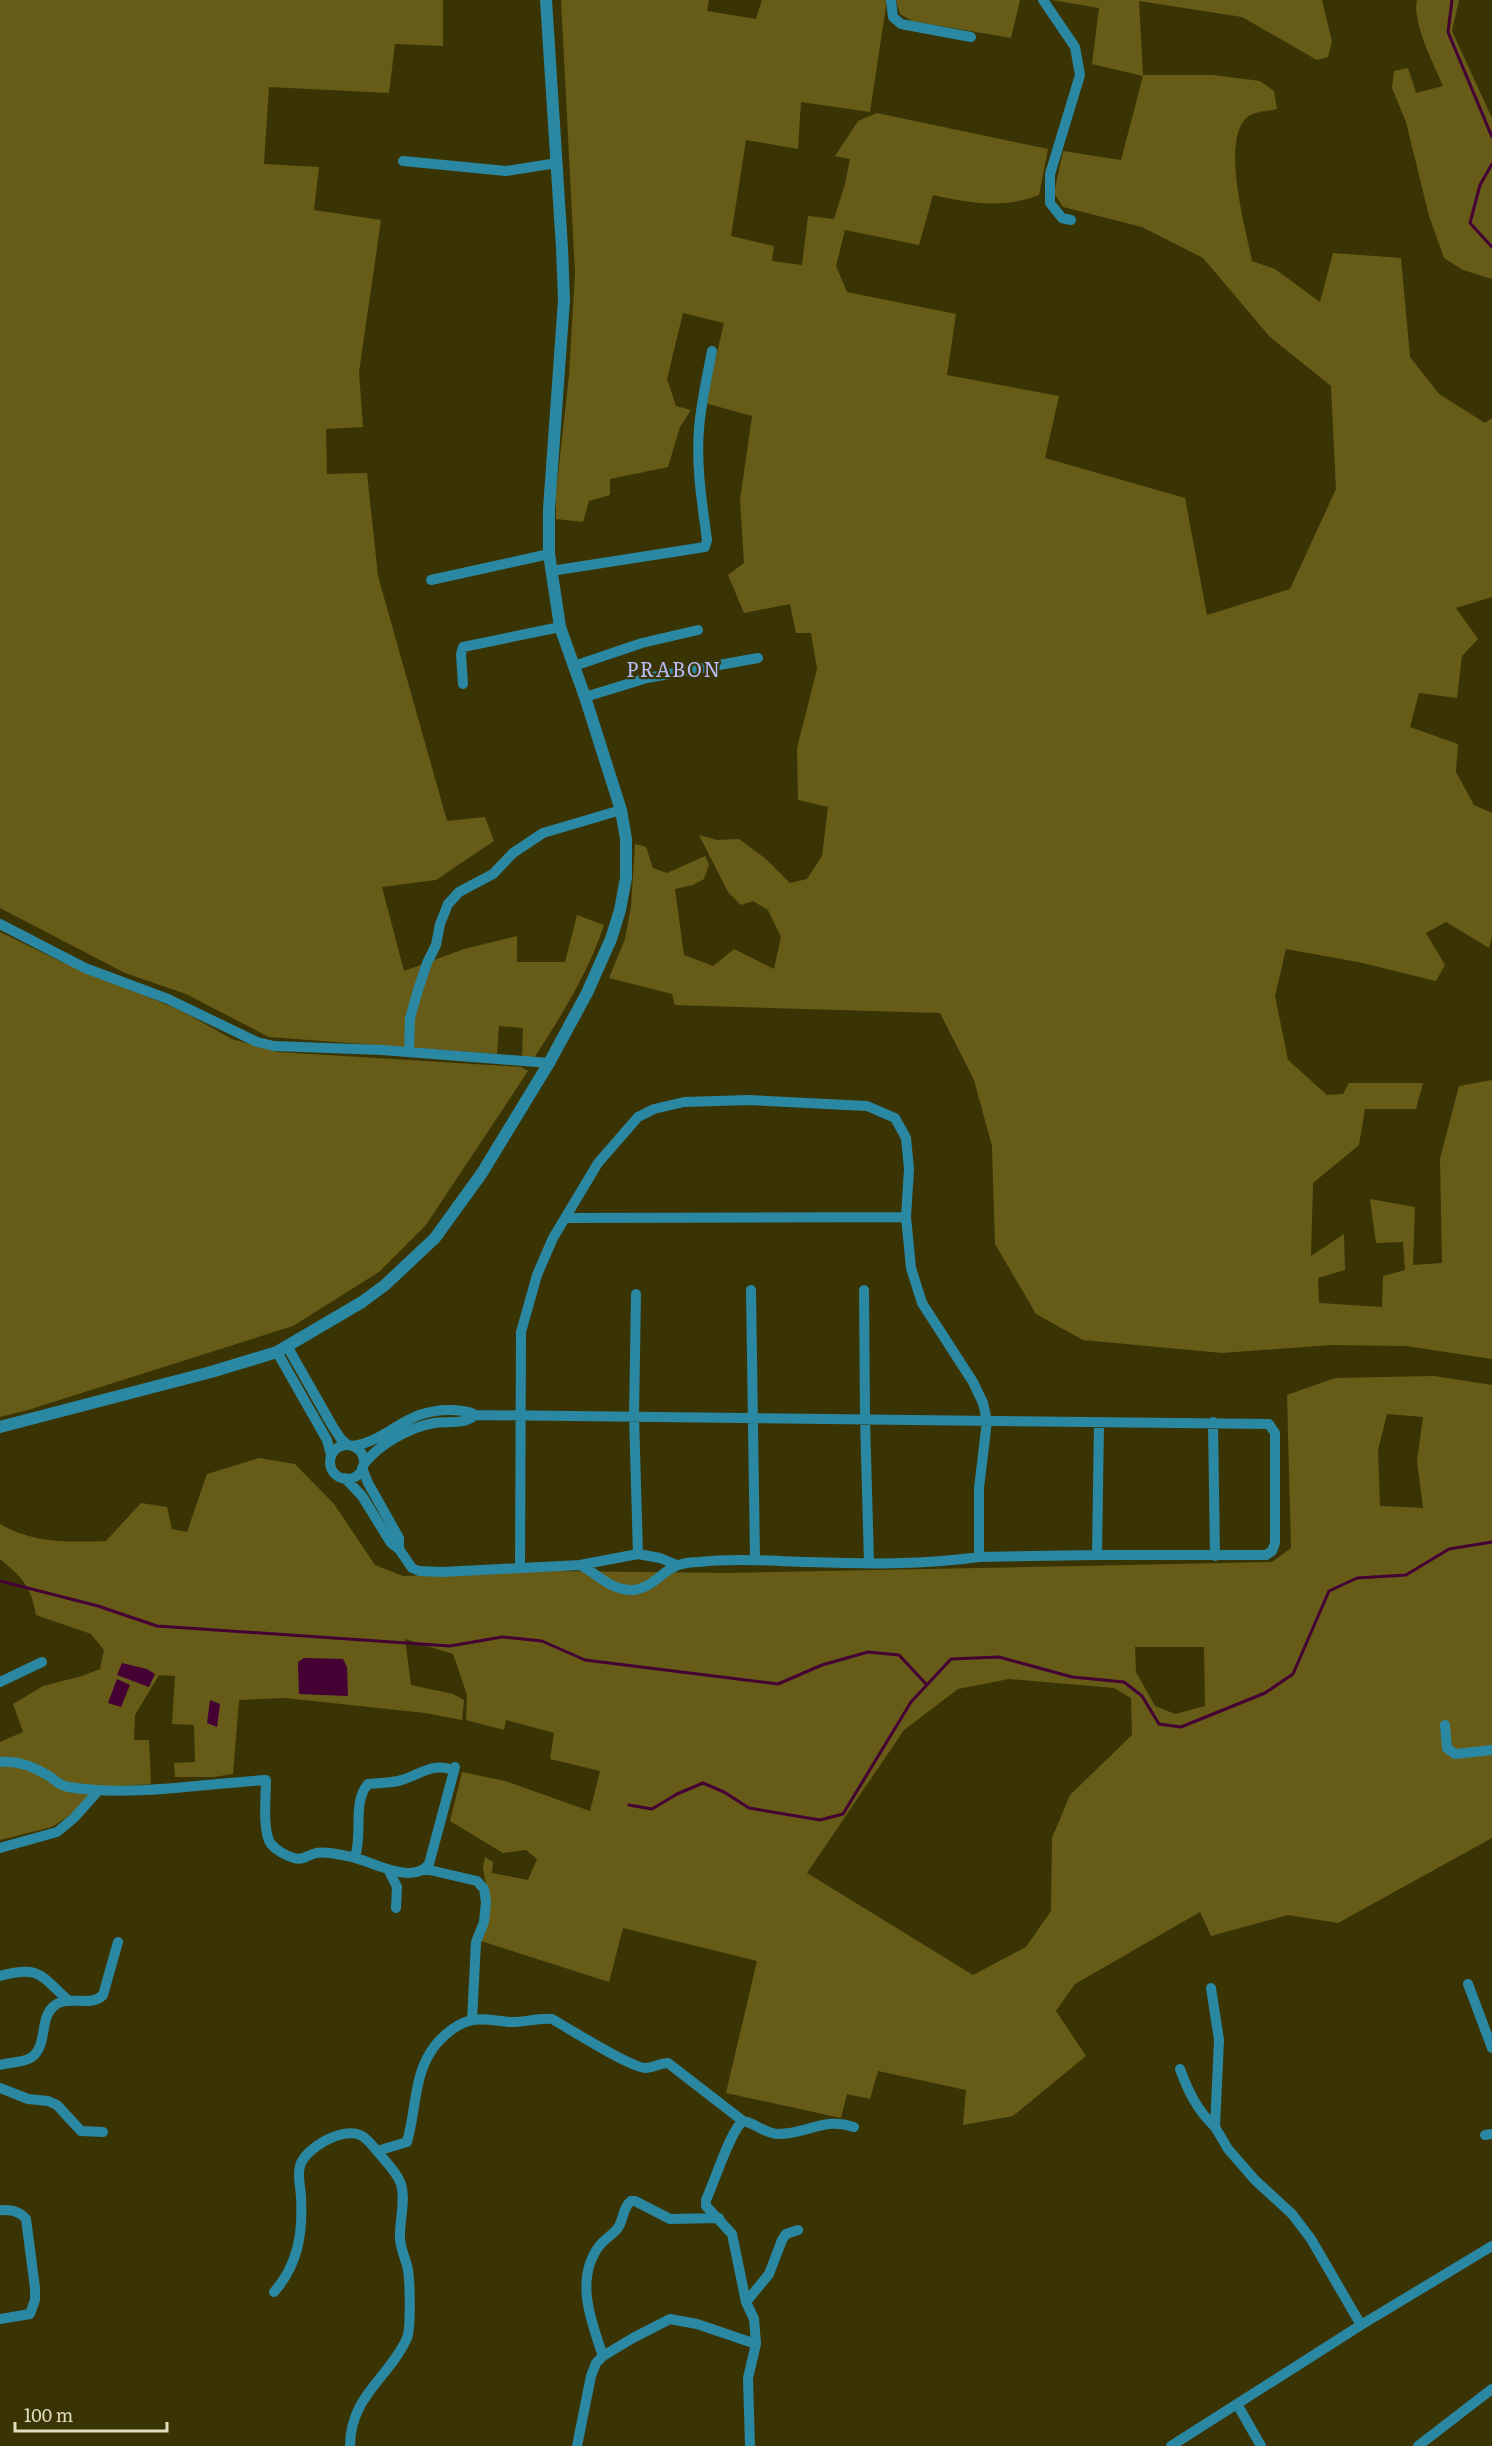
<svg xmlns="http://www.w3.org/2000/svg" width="1492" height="2446" viewBox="0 0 1492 2446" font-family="Literata,serif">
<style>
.green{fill:#665c18;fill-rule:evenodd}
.water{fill:#450034}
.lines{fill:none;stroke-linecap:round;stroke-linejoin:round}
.stream{stroke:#450034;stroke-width:3}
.minor{stroke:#2b88a2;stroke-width:10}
.tertiary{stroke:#2b88a2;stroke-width:12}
.labels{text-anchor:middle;stroke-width:4.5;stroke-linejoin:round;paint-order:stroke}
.quarter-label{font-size:20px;letter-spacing:1.5px;fill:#b7bcf5;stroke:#3a3405}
</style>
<rect width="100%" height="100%" fill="#3a3405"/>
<!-- green -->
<path class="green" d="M0,0H443V46L395,44L389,93L269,87L264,164L319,167L314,210L381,220L359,372L363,427L326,429L327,474L367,473L378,576L447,821L485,817L494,841L436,880L382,887L404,971L464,949L517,936V962H565L577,915L604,925C588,973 562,1015 534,1058L522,1056L523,1028L499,1026L497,1054L269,1037L186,994L125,973L0,908Z
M561,0H709L707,11L756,19L762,0H887L870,112L801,102L798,149L746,140L731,236L774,246L772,261L802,265L808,216L834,219L845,184L850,159L835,156L858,121L877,113L1048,149L1039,195C1004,209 969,203 933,195L919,245L845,230L836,266L847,292L956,314L947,375L1059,396L1045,458L1185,498L1207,615L1290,589L1336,489L1331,386L1270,337L1203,258L1142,227L1063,207L1054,193L1063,151L1121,160L1143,76L1092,64L1099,8L1052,0H1322L1332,42L1328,57L1317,60L1242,17L1139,1L1143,75H1213L1260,81L1274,91L1277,109C1269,111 1256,111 1249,116C1219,136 1246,230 1252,261L1275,269L1320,302L1333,253L1401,258L1410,357L1439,394L1485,423L1492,418V597L1456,608L1478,639L1462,656L1457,698L1419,693L1410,727L1458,744L1456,772L1474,805L1492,813V937L1489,948L1446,922L1426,933L1445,965L1436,981L1358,962L1286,949L1275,996L1288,1060L1327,1095L1343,1094L1349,1083H1423L1416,1109H1365L1359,1145L1313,1183L1311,1256L1344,1234L1345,1270L1318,1278L1319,1303L1382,1307L1383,1276L1405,1270L1403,1242L1376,1243L1370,1199L1415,1207L1413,1265L1442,1263L1440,1159L1459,1086L1492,1080V1359L1406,1346L1332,1345L1222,1353L1083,1340L1036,1314L995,1244L992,1146L974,1080L940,1013L675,1005L672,994L609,978L625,939L631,907L635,844L646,847L653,868L667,873L705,856L709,864L704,879L693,885L675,889L684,955L713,966L734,949L774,969L781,937L768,910L753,901L741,905L728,892L699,835L717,840L739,839L766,859L790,883L807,879L822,856L828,807L798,800L797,748L817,669L811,633H796L790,604L744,613L728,575L744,563L740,500L752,416L705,403L724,323L683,313L667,379L676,406L691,410L680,427L668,467L610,479V495L589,501L583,522L556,519V493L569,375L575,273Z
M896,0H1020L1011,38L912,21L900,14Z
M1417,0H1459L1452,31L1492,118V279L1463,270L1444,258L1429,216L1406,122L1392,88L1394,71L1408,68L1416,93L1443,86C1434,64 1412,23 1417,0Z
M0,932L66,964L180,1010L232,1039L278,1052L521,1067L528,1071L426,1225L379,1272L293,1326L28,1410L0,1417Z
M1434,1376L1492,1385V1838L1338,1923L1288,1915L1211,1936L1200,1912L1075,1984L1056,2011L1086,2056L1013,2116L963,2125L966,2090L878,2071L870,2099L847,2094L841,2118L726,2093L757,1961L623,1928L609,1982L481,1941L489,1903L483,1868L485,1857L493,1862L492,1873L528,1880L537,1859L526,1850L503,1853L450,1821L462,1772L505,1781L590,1811L600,1771L550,1759L554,1733L506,1720L504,1730L466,1720L467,1695L453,1654L405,1639L411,1685L453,1694L464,1700L462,1720L425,1713L285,1698L239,1700L233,1774L214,1777H175L174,1763L195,1762L194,1725L172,1724L175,1676L159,1675L135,1715L134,1740H149L151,1784L104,1787L75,1812L52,1827L0,1840V1742L23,1732L13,1704L43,1686L82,1676L100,1669L104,1650L91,1634L36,1615C31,1586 22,1577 0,1559V1524C34,1544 69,1542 106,1541L141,1503L167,1507L172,1529L187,1532L207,1474L259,1458L295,1464L334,1504L375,1565L403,1576L548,1571L728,1573L1272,1562L1291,1548L1287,1395L1335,1378ZM1387,1414L1423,1417L1417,1461L1423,1508L1380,1506L1378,1450ZM1135,1647H1204L1205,1706L1175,1714L1155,1706L1136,1672ZM1009,1679L1114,1688L1131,1698L1132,1735L1070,1795L1052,1838L1051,1911L1026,1947L973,1975L807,1873L904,1730L958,1689Z"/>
<!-- water -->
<path class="water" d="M304,1658L343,1659L347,1667L348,1696L299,1694L298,1662Z
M122,1663L147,1669L155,1674L149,1687L117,1675Z
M117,1679L130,1685L121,1707L108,1703Z
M210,1700L220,1704L217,1727L207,1723Z"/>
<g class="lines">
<!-- stream -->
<path class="stream" d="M1452,0L1448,32L1492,137
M1492,164L1480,185L1470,223L1492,247
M0,1581L98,1606L157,1626L450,1646L502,1637L542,1641L585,1660L778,1684L822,1665L868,1652L899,1655L927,1685
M629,1805L652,1809L677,1794L703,1783L724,1792L749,1808L820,1820L843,1814L911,1702L951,1659L999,1657L1072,1677L1124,1682L1142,1696L1159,1724L1181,1727L1265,1693L1293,1674L1329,1591L1357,1578L1406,1575L1449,1549L1492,1542"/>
<!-- minor -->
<path class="minor" d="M891,0L893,17L901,24L971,37
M1043,0L1075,47L1080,75L1050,174V203L1062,218L1071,220
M403,161L506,171L557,163
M551,571L705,547L707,540C702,503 696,466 699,429C701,403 707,377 712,351
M431,580L549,554
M574,666L642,643L698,630
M463,684L461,654L463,647L560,627
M585,697L647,678L758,658
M0,924L85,968L168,999L257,1042L274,1046L382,1050L549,1063
M409,1052L410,1018L418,990L427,963L436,945L440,924L448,904L459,892L493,874L513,853L543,833L621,810
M565,1218L906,1217
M751,1290L755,1560
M864,1290L865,1419L869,1563
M636,1294L634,1416L638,1554
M287,1346L333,1427L341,1439L348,1445
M277,1352L327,1440L331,1455
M1213,1422L1215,1556
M330 1462a17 17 0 1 1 34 0a17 17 0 1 1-34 0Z
M353,1446C391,1440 405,1408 453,1410C461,1411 468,1410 475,1415L1269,1424L1275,1433V1543L1272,1551L1266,1555H1097L979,1557
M364,1464C378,1445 410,1427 434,1423C447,1421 465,1425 475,1415
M362,1468L368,1483L399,1538V1549
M345,1478L362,1496L391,1543L399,1549L412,1568L419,1571L442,1572L580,1565L638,1554L660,1558L677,1565
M1097,1555L1099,1422
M520,1567L521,1332L537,1275L553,1238L598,1163L638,1117L654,1109L684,1102L749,1100L867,1106L895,1118L906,1138L909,1169L906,1217L911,1268L922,1303L973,1382L983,1403L987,1421L979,1488V1557C923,1565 865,1564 809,1562C772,1561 735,1558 699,1562C692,1562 683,1563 676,1566C661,1572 651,1589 633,1590C611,1591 598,1574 580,1565
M0,1682L42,1662
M1445,1725L1447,1748L1455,1754L1492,1750
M0,1762C19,1760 37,1768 52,1778C57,1782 61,1786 68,1787C133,1797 200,1784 266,1780C266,1795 262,1832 271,1844C276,1850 286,1856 294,1858C303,1861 308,1855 316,1853C327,1851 341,1855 352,1857C371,1861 413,1886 429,1864L455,1767
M0,1848L57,1832L74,1818L99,1790
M355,1857C363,1834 352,1802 368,1784C377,1783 388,1783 398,1781C420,1776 429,1762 454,1770
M425,1869L477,1881L484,1889L486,1902L484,1922L476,1942L472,2020
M389,1871L397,1887L396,1908
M0,1976C39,1965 40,1975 68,2000
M1468,1984L1492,2048
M1211,1988L1219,2040L1215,2127L1228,2149L1255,2180L1292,2214L1311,2239L1361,2325
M0,2065C10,2062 24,2063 32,2057C48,2045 39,2018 54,2006C68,1994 91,2008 103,1995L118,1942
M1180,2069C1188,2091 1197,2110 1215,2127
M0,2088L28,2099L48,2101L57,2105L81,2131L103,2132
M743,2121C731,2129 714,2183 706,2200V2206L732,2234L746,2302L754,2319L756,2344L748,2378L750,2446
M1485,2135L1492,2134
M0,2210C11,2210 18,2210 26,2219L35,2288V2300L30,2314L0,2319
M274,2292C298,2265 303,2233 301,2198C301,2188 297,2176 300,2166C305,2148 342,2127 360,2135C367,2138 372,2145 377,2151
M746,2302L769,2274L782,2240L786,2234L798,2230
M603,2356C591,2321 574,2278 600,2245C605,2239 612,2235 617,2229C624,2221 622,2208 631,2201H635L670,2219L719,2218
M1237,2404L1261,2446
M350,2446C350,2396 390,2377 407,2338C411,2328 410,2283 408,2270C406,2259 401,2251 400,2239C399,2222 406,2201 401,2184C397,2172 385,2161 377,2151L407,2142C418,2104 412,2064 445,2035C452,2029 460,2023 469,2021C483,2017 496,2021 510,2022C524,2023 538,2017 552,2019C570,2029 629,2067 645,2068C653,2068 660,2063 668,2063L743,2121C756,2123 765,2134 778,2134C808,2134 822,2117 854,2127
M577,2446L591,2376L596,2363L603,2356L633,2338L670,2319L697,2324L756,2344
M1171,2446L1361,2325L1492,2246
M1418,2446L1492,2389"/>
<!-- tertiary -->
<path class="tertiary" d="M0,1427L211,1372L277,1352L362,1302L385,1285L435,1238L482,1173L549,1063L587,993L611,939L620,910L626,878V839L621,810L585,697L560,627L549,554V509L564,300L562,248L546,0"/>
</g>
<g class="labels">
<!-- quarter labels -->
<g class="quarter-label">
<text x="674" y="677">PRABON</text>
</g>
</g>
<!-- scale -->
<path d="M15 2422v9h152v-9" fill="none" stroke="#e0dcbf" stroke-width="3"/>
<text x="24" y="2422" font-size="18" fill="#e0dcbf" stroke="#3a3405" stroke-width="4.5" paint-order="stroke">100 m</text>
</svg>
